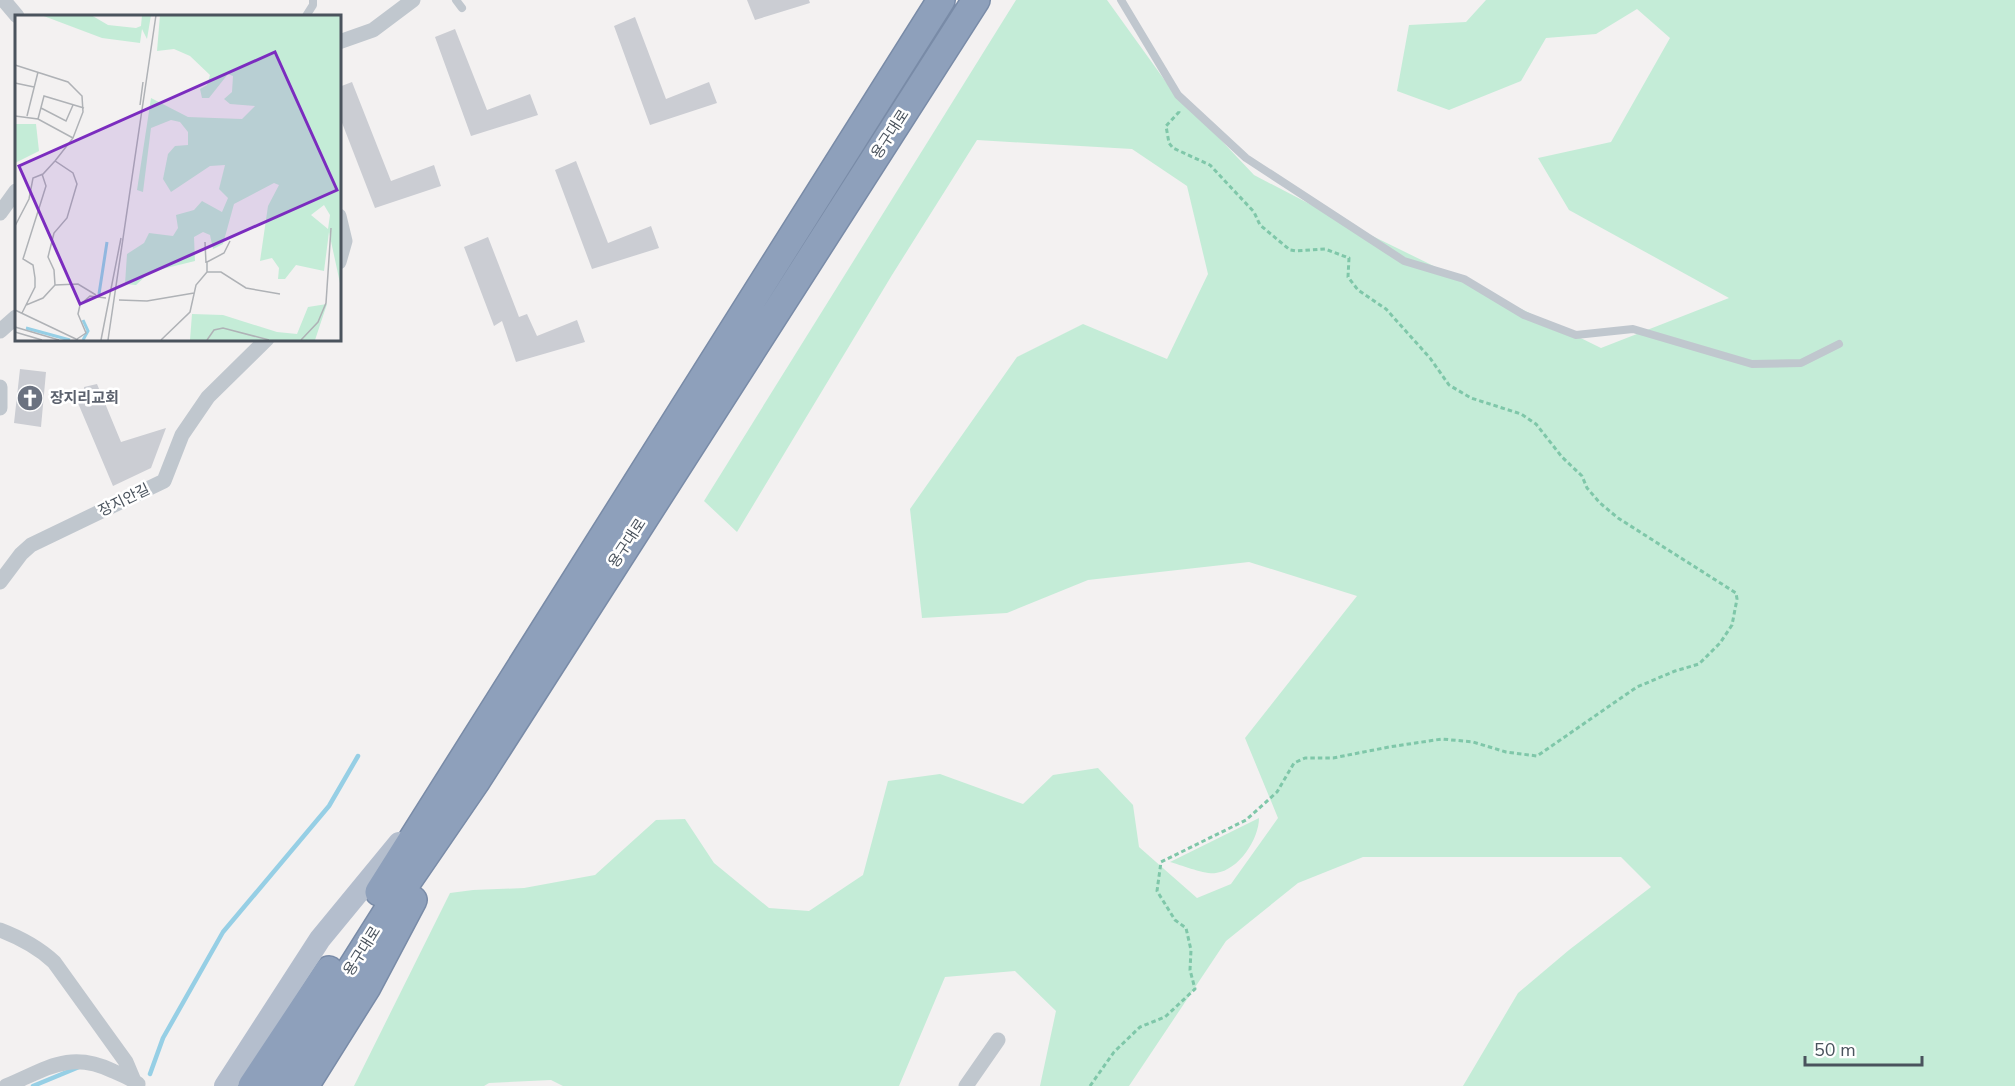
<svg xmlns="http://www.w3.org/2000/svg" width="2015" height="1086" viewBox="0 0 2015 1086" font-family="'Nunito Sans','Noto Sans KR',sans-serif">
<style>
.green{fill:#c4ecd7}
.lines{fill:none;stroke-linecap:round;stroke-linejoin:round}
.stream{stroke:#96cfe5;stroke-width:4.5}
.building{fill:#cbcdd3}
.highway-casing{stroke:#798ba7;stroke-width:30}
.path{stroke:#7fc7a9;stroke-width:3;stroke-dasharray:4.5 3;stroke-linecap:butt}
.lane{stroke:#c0c7ce;stroke-width:8}
.street{stroke:#c0c7ce;stroke-width:15}
.primary{stroke:#b4becd;stroke-width:22}
.highway{stroke:#8ea0bb;stroke-width:27}
.labels{text-anchor:middle;stroke-width:5;stroke-linejoin:round;paint-order:stroke}
.street-label{font-size:15px;fill:#4a535d;stroke:#fff}
.worship-label{font-size:15px;font-weight:bold;fill:#5b616d;stroke:#fff;text-anchor:start}
.inset-river{fill:none;stroke:#96cfe5;stroke-width:3}
.inset-road{fill:none;stroke:#afb2b6;stroke-width:1.5}
.view{fill:#7b2cbf;fill-opacity:0.15;stroke:#7b2cbf;stroke-width:3}
.inset-edge{fill:none;stroke:#4a535d;stroke-width:3}
</style>
<rect width="100%" height="100%" fill="#f3f1f1"/>
<!-- green -->
<path class="green" d="M1016,0H1107L1166,82L1254,175L1348,224L1601,348L1729,298L1569,210L1538,158L1611,142L1670,38L1637,9L1596,34L1546,38L1521,81L1449,110L1397,91L1409,25L1466,22L1486,0H2015V1086H1463L1518,993L1569,950L1651,887L1621,857H1363L1298,883L1226,941L1129,1086H1040L1056,1011L1015,971L945,977L899,1086H563L551,1080L489,1083L484,1086H354L450,893L473,890L524,888L595,875L656,820L685,819L714,863L769,908L809,911L863,875L888,781L940,774L1023,804L1053,775L1098,768L1133,805L1139,847L1197,898L1231,884L1278,818L1245,738L1357,596L1249,562L1088,580L1007,613L922,618L910,509L1017,357L1083,324L1167,359L1208,274L1187,186L1132,149L977,140L892,275L737,532L704,501Z
M1259,818C1259,839 1239,870 1216,873C1206,875 1181,865 1170,862Z"/>
<g class="lines">
<!-- stream -->
<path class="stream" d="M150,1074L163,1038L223,932L329,806L358,756
M33,1086L79,1067"/>
</g>
<!-- building -->
<path class="building" d="M747,0H809L810,3L755,20Z
M635,17L666,99L709,82L717,103L650,125L614,26Z
M455,29L487,110L530,94L538,115L471,136L435,37Z
M352,82L391,181L434,165L441,186L375,208L339,115V87Z
M576,161L608,243L651,226L659,248L592,269L555,170Z
M488,237L519,317L527,314L537,336L577,320L585,342L516,362L502,321L494,326L464,247Z
M20,369L46,372L41,427L14,423Z
M97,384L121,442L166,428L151,468L113,486L75,396L85,393L84,387Z"/>
<g class="lines">
<defs>
<path id="highway" d="M379,892L941,0
M252,1086L329,970
M277,1086L388,910L477,780L976,0
M305,1086L367,987L413,900"/>
</defs>
<!-- highway casing -->
<use href="#highway" class="highway-casing"/>
<!-- path -->
<path class="path" d="M1090,1086L1114,1052L1140,1027L1165,1017L1195,989L1190,970L1191,950L1186,928L1175,920L1157,891L1161,862L1246,820L1277,792L1294,763L1305,758H1333L1389,747L1442,739L1473,742L1506,752L1537,756L1637,687L1675,671L1699,664L1720,643L1732,625L1737,599L1736,593L1618,518L1600,503L1587,488L1582,476L1562,457L1536,424L1521,414L1471,398L1449,385L1430,358L1386,309L1358,290L1348,277L1349,258L1325,249L1296,251L1290,250L1260,225L1254,212L1210,165L1173,148L1169,143L1166,126L1179,112V109"/>
<!-- lane -->
<path class="lane" d="M456,0L462,8
M1121,0L1178,95L1246,158L1404,261L1464,279L1524,315L1576,335L1633,329L1752,364L1801,363L1839,344
M306,16L313,5V0"/>
<!-- street -->
<path class="street" d="M6,3L17,16
M339,42L373,30L413,0
M0,213L16,191
M339,216L345,241L339,262
M0,331L16,317
M0,387V408
M0,582L21,554L31,545L164,481L182,435L208,397L267,339
M0,930C21,938 38,947 54,962L126,1062L134,1081
M6,1086C47,1069 69,1050 113,1071C122,1075 131,1078 138,1084
M966,1086L998,1040"/>
<!-- primary -->
<path class="primary" d="M225,1086L320,939L399,843"/>
<!-- highway -->
<use href="#highway" class="highway"/>
</g>
<!-- icons -->
<defs>
<symbol id="church-disc" viewBox="-11 -11 22 22"><circle r="9.5" fill="#6b7280" stroke="#fff"/><path d="M-1.2-6h2.4v3.5h3.3v2.4h-3.3V6h-2.4V-.1h-3.3v-2.4h3.3Z" fill="#fff"/></symbol>
</defs>
<g fill-rule="evenodd">
<use href="#church-disc" x="15" y="383" width="30" height="30"/>
</g>
<g class="labels">
<!-- street labels -->
<g class="street-label">
<text transform="translate(890 134) rotate(-57)" y="5">용구대로</text>
<text transform="translate(124 500) rotate(-26)" y="5">장지안길</text>
<text transform="translate(627 543) rotate(-57)" y="5">용구대로</text>
<text transform="translate(362 951) rotate(-58)" y="5">용구대로</text>
</g>
<!-- worship labels -->
<g class="worship-label">
<text x="50" y="403">장지리교회</text>
</g>
</g>
<!-- overview -->
<g transform="translate(15 15)">
<rect width="326" height="326" fill="#f3f1f1"/>
<path d="M76,0L93,10L121,13L126,11L127,0H136L132,24L127,14L125,28L87,23L26,0ZM145,0L325,1V268L314,217L309,256L281,250L270,264H263L264,253L257,243L245,246L253,191L264,170L259,168L219,189L208,229L198,234L195,220L188,217L179,222L180,246L135,257L121,270L110,269L112,239L129,228L134,218L158,221L163,213L161,200L179,195L187,186L207,197L213,183L204,174L210,150L195,151L156,177L148,164L153,139L160,131L173,130V117L165,107L156,105L136,113L128,177L122,175L136,83L173,102L227,104L240,91L215,89L209,84L217,77L218,61L213,59L194,83H187L185,74L192,70L195,60L175,41L159,34L142,36ZM309,190L315,200L313,214L296,200ZM0,109H21L24,136L0,148ZM312,289L300,325H175L177,299L208,300L262,317L282,319L293,292Z" fill="#c4ecd7" fill-rule="evenodd"/>
<path class="inset-river" d="M84,279L92,227M68,305L73,316L68,325M11,313L55,325"/>
<path class="inset-road" d="M0,50L53,67L67,81L68,97L58,123L40,146M0,68L19,72M125,90L128,67M26,93L51,106L58,90M0,101L23,104L58,123M12,101L23,57M23,104L29,81L69,93M0,211L14,184L18,163L28,159L40,146L58,158L62,169L52,203L39,218L33,242L39,255L40,270L28,283L11,290L7,298M190,227L191,248M192,257V247L209,238L215,226M40,270L63,269L81,280M104,285L132,286L179,278M11,290L20,272V263L18,250L8,244L31,171L27,159M0,295L63,325M0,312L44,325M0,317L27,325M62,324L71,318L63,299L65,290L75,281L91,283M86,325L106,223M93,325L141,0M146,325L175,297L181,270L192,257H206L231,273L265,279M192,325L199,315L208,313L254,325M286,325L303,307L311,288L316,213"/>
<path class="view" d="M260,37L322,175L65,289L4,151Z"/>
<rect width="326" height="326" class="inset-edge"/>
</g>
<!-- scale -->
<path d="M1805 1056v9h117v-9" fill="none" stroke="#4a535d" stroke-width="3"/>
<text x="1814" y="1056" font-size="18" fill="#4a535d" stroke="#ffffff" stroke-width="4.5" paint-order="stroke">50 m</text>
</svg>
